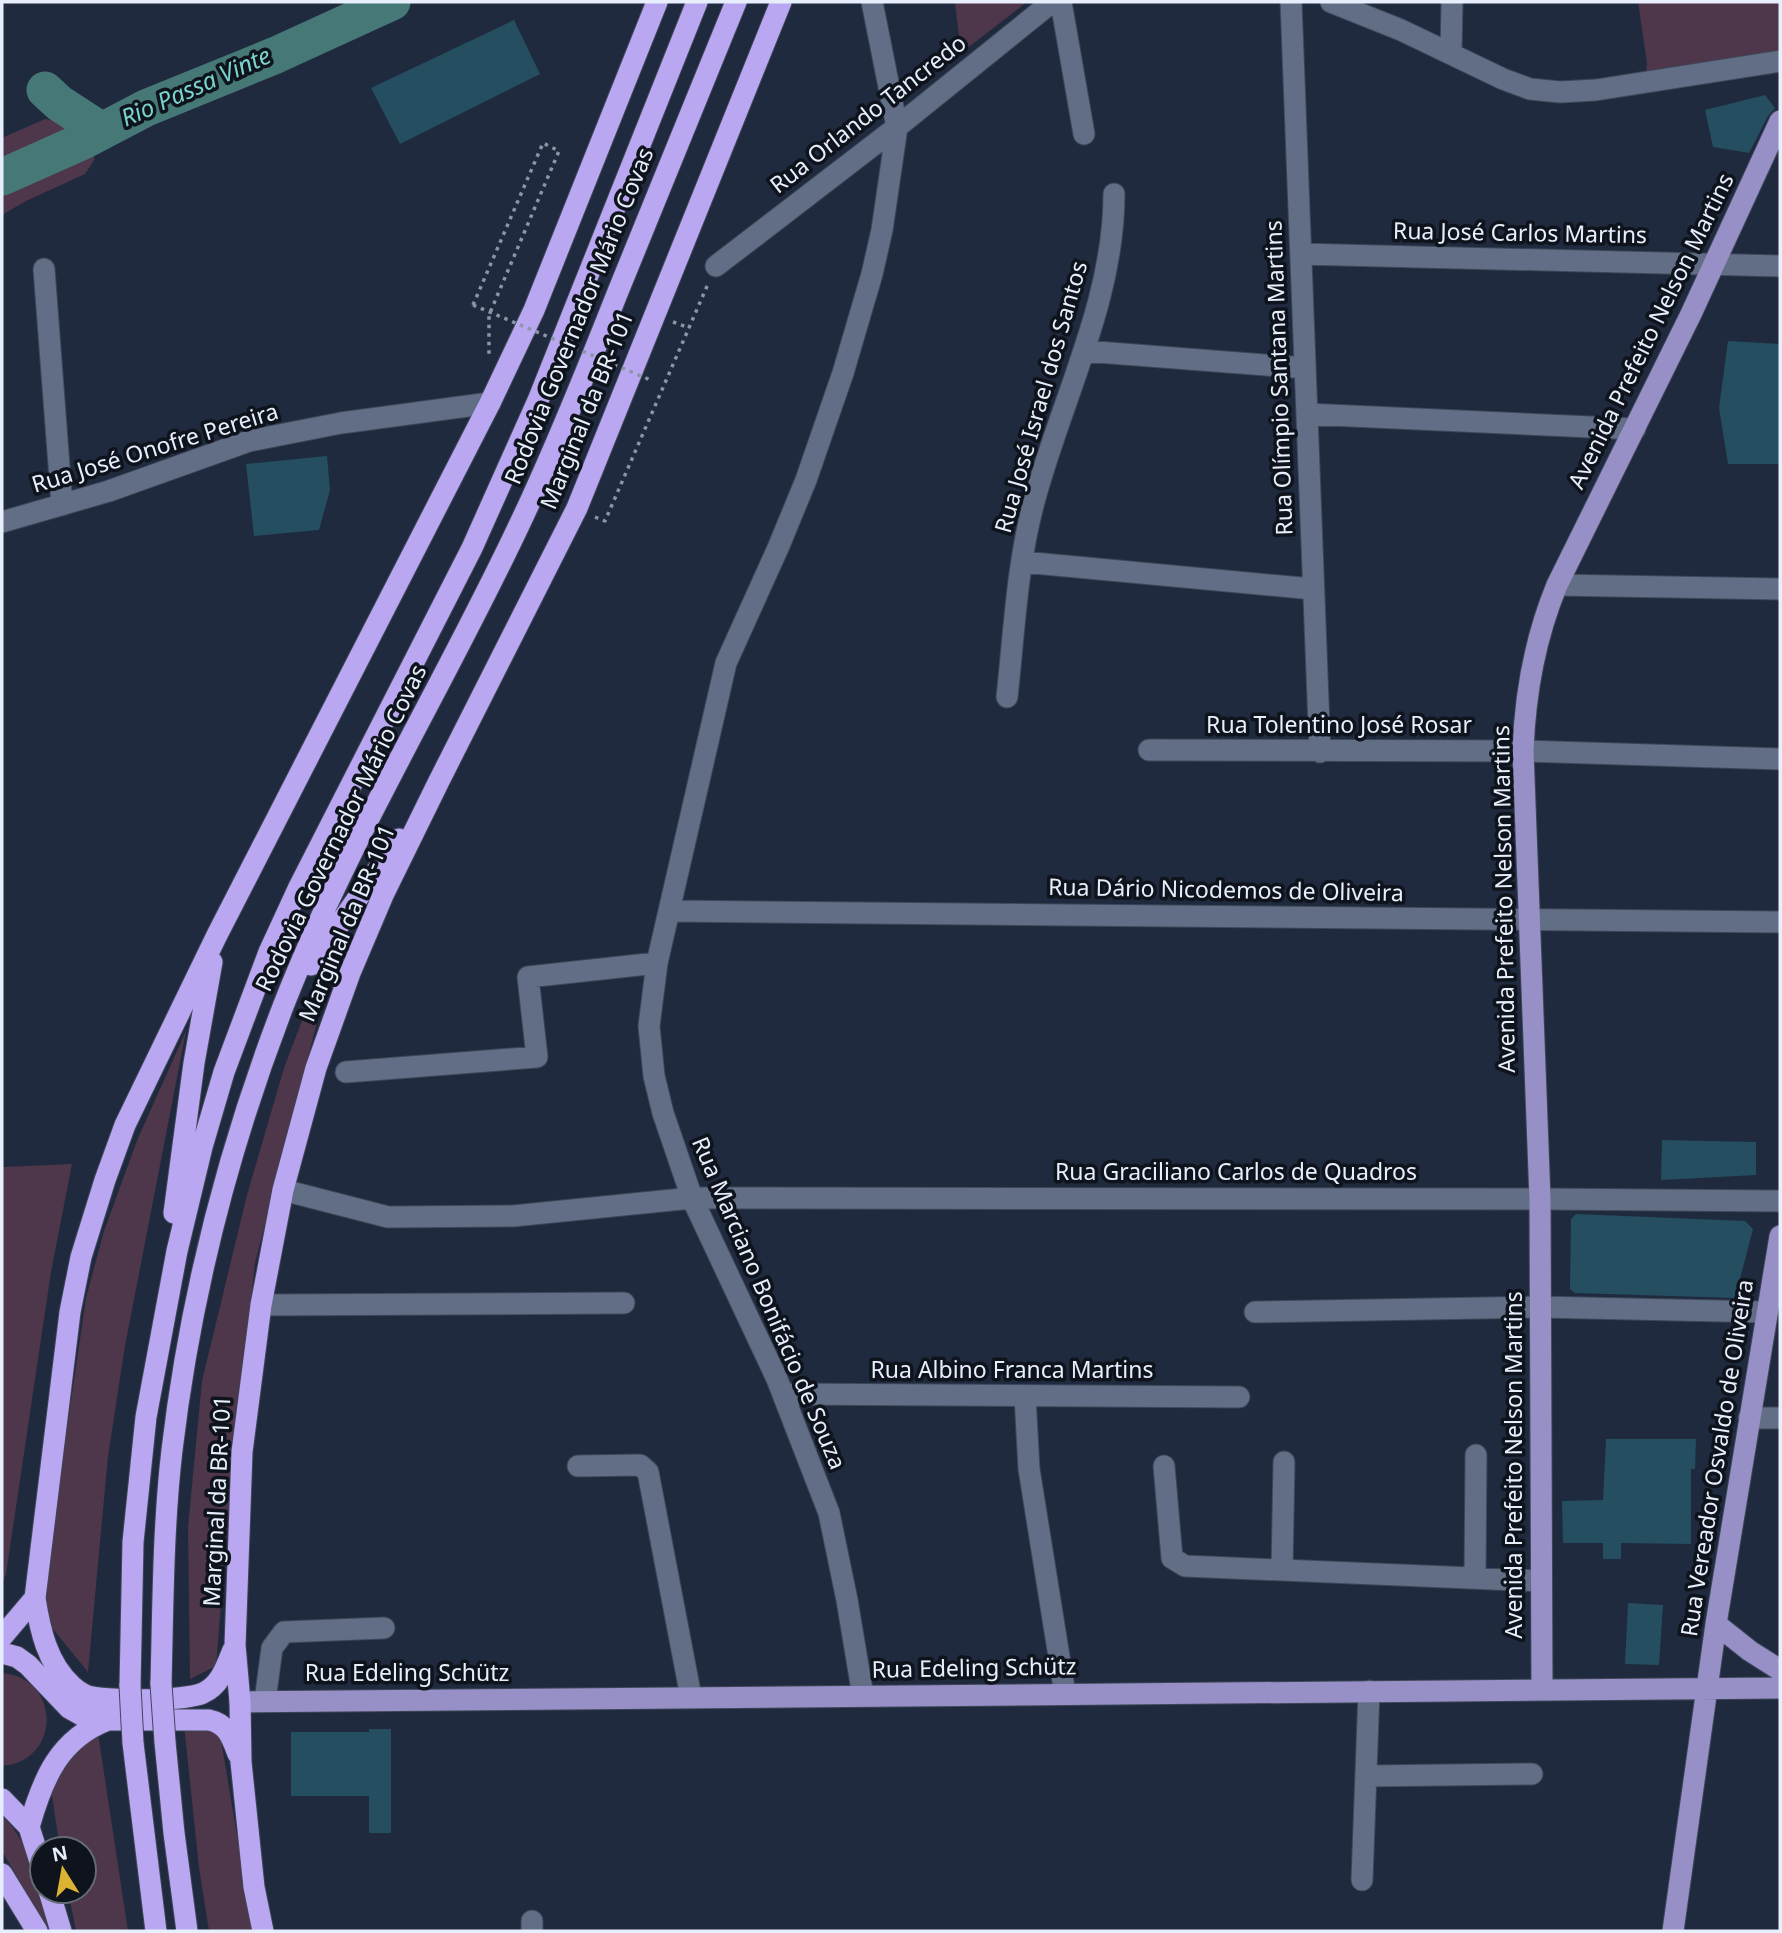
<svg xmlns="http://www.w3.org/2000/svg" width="1782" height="1933" viewBox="0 0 1782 1933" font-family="'Noto Sans',sans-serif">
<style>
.green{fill:#4e364b}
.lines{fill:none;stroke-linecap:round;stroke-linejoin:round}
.river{stroke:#467877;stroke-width:37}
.building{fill:#254e60}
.minor-casing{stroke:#3e4758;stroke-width:23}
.major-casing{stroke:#3e4758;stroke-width:23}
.highway-casing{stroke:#3e4758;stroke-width:23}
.path{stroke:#8c95a6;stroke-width:3.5;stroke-dasharray:3.5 5;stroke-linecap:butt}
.minor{stroke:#616e86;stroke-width:21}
.major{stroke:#9690c6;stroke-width:21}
.highway{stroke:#baa7f1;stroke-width:21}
.highway-bridge-casing{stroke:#3e4758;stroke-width:23;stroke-linecap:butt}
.path-bridge{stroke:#8c95a6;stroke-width:3.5;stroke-dasharray:3.5 5;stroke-linecap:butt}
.highway-bridge{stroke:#baa7f1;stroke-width:21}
.labels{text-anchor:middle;stroke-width:7;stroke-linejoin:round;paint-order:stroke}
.street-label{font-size:23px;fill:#e7effd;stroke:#0e131c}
.water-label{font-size:24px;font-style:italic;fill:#7bd3d0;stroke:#0e131c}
</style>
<rect width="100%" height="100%" fill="#1f2a3e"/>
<!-- green -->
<path class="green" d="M955,2H1027L961,53Z
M1638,2H1780V53L1646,75L1647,63Z
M45,119L67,121L80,133L95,159L85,174L26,201L2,215V138Z
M339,937L255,1263L230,1494L216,1666L190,1679L188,1527L202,1381L247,1195L284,1068L323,965Z
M186,1031L125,1346L108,1456L88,1672L52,1628L42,1600L86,1298L104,1231L138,1138Z
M72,1164L51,1272L6,1574L2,1584V1167Z
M2,1673C62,1678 61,1762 2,1766Z
M184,1725L219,1728L253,1931H209L199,1868Z
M98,1733L128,1931H76L68,1891H84V1849H60L51,1789L63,1761Z
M2,1816C33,1844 38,1892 49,1931L2,1851Z"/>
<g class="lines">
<!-- river -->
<path class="river" d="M45,90L59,103L102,131
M2,177L83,141L146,108L276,55L392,2"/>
</g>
<!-- building -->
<path class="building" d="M514,20L540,74L400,144L371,88Z
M1765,95L1775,108L1768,116L1749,153L1713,147L1705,110Z
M1728,341L1780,344V464H1728L1719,408Z
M327,456L330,490L319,530L254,536L246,464Z
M1662,1140L1756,1142V1175L1661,1180Z
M1576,1214L1745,1221L1753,1229L1735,1298L1575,1293L1570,1289L1571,1219Z
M1606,1439H1696L1695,1469H1691V1544L1621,1543V1559H1603V1543H1563L1562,1501L1603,1500Z
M1628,1603L1663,1605L1659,1665L1625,1664Z
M369,1729H391V1833H369V1796H291V1732H369Z"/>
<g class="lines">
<defs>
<path id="minor" d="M1061,2L1084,134
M1291,2L1320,752
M1331,2L1401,30L1503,79L1530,89L1560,92L1596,90L1780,61
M1451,53L1452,2
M1301,254L1780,266
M716,266L897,127L1052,2
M44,269L62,505
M1084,351L1305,368
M1307,414L1635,429
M2,522L109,491L249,441L341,423L490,403
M1023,562L1313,589
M1557,585L1780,589
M1007,697C1014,634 1017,564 1034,502C1061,400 1114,302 1114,194
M1149,750L1523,751L1780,759
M670,911L1780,922
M346,1072L537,1057L528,977L657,963
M283,1190L388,1217L513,1216L692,1198L1540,1199L1780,1201
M261,1305L624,1303
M1255,1312L1539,1307L1766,1312
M784,1394L1239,1397
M1025,1396L1029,1469L1065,1694
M1749,1418H1780
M578,1466L640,1465L648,1472L691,1697
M1164,1466L1172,1558L1185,1566L1541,1581
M1282,1570L1284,1462
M1475,1578L1476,1455
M863,1696L847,1600L829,1513L777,1379L692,1198L663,1113L654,1076L649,1026L657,963L726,663L778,548L806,480L843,373L872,274L882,230L897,127L872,2
M265,1701L272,1648L284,1632L384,1628
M1366,1776L1532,1774
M1362,1880L1369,1691
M532,1931V1921"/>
<path id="major" d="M1716,1624L1750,1651L1780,1670
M1542,1689L1540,1199L1523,751C1525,694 1535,638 1557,585L1691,314L1780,121
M240,1702L1780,1688
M1673,1931L1716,1624L1780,1236"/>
<path id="highway" d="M311,965L399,839
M174,1213L194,1063L212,962
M2,1637L35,1598
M233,1650C226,1666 221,1685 203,1693C187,1701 102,1702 85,1695C81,1693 75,1689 72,1686C47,1663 40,1630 35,1598L70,1312L81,1257L105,1180L125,1125L217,935L490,403L534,310L657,2
M2,1653L17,1657L28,1665L69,1708L85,1717L108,1720H209C228,1724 232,1738 238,1754
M161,1684C163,1606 163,1527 172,1450C190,1298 229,1146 284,1004C350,836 446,682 522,519C557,445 587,370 617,294C657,197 696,99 736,2
M130,1686L133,1542L146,1417L177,1251L202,1147L224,1072L269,952L299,887L472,548L539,398L697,2
M165,1742L174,1833L187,1931
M133,1743L156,1931
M2,1799L29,1827L42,1868
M29,1827C43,1778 59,1739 108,1720
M2,1874L37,1931
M49,1891L61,1931
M263,1931L254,1887L241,1762L240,1702L235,1645L242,1452L261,1305L283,1190L316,1068L350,973L384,893L439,781L577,508L781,2"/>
</defs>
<!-- minor casing -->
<use href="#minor" class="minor-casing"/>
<!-- major casing -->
<use href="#major" class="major-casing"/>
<!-- highway casing -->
<use href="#highway" class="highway-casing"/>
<!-- path -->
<path class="path" d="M473,305L543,143L559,151L489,315V355
M673,322L689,328
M595,517L605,521L708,284"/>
<!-- minor -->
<use href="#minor" class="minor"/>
<!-- major -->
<use href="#major" class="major"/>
<!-- highway -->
<use href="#highway" class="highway"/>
<defs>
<path id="highway-bridge" d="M161,1684L165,1742
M130,1686L133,1743"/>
</defs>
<!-- highway-bridge casing -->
<use href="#highway-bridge" class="highway-bridge-casing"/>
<!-- path-bridge -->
<path class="path-bridge" d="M473,305L653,381"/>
<!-- highway-bridge -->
<use href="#highway-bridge" class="highway-bridge"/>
</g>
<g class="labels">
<!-- street labels -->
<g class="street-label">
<text transform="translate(868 114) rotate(-38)" y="8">Rua Orlando Tancredo</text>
<text transform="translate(1520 233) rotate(1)" y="8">Rua José Carlos Martins</text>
<text transform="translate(579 316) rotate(-68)" y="8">Rodovia Governador Mário Covas</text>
<text transform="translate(1651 331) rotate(-64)" y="8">Avenida Prefeito Nelson Martins</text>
<text transform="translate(1279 378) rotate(-92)" y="8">Rua Olímpio Santana Martins</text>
<text transform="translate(1041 397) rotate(-74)" y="8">Rua José Israel dos Santos</text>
<text transform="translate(587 410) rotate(-68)" y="8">Marginal da BR-101</text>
<text transform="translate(155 448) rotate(-17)" y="8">Rua José Onofre Pereira</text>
<text x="1339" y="733">Rua Tolentino José Rosar</text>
<text transform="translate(341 828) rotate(-64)" y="8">Rodovia Governador Mário Covas</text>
<text transform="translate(1226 890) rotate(1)" y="8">Rua Dário Nicodemos de Oliveira</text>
<text transform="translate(1504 899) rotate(-91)" y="8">Avenida Prefeito Nelson Martins</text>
<text transform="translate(347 923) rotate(-67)" y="8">Marginal da BR-101</text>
<text x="1236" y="1180">Rua Graciliano Carlos de Quadros</text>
<text transform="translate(769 1303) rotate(67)" y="8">Rua Marciano Bonifácio de Souza</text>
<text x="1012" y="1378">Rua Albino Franca Martins</text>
<text transform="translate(1717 1458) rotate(-81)" y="8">Rua Vereador Osvaldo de Oliveira</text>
<text transform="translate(1514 1465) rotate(-90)" y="8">Avenida Prefeito Nelson Martins</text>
<text transform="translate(217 1501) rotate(-87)" y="8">Marginal da BR-101</text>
<text transform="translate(974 1668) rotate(-1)" y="8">Rua Edeling Schütz</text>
<text x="407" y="1681">Rua Edeling Schütz</text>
</g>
<!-- water labels -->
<g class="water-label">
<text transform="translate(196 87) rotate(-24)" y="8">Rio Passa Vinte</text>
</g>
</g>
<!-- border -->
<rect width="1782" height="1933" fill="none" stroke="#e7effd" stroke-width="7"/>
<!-- north arrow -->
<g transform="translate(63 1870) rotate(349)"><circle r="33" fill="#0e131c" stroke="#656b76" stroke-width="2"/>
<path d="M0-5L12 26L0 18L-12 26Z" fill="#dab333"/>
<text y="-10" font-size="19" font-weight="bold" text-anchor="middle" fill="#e7effd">N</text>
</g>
</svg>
